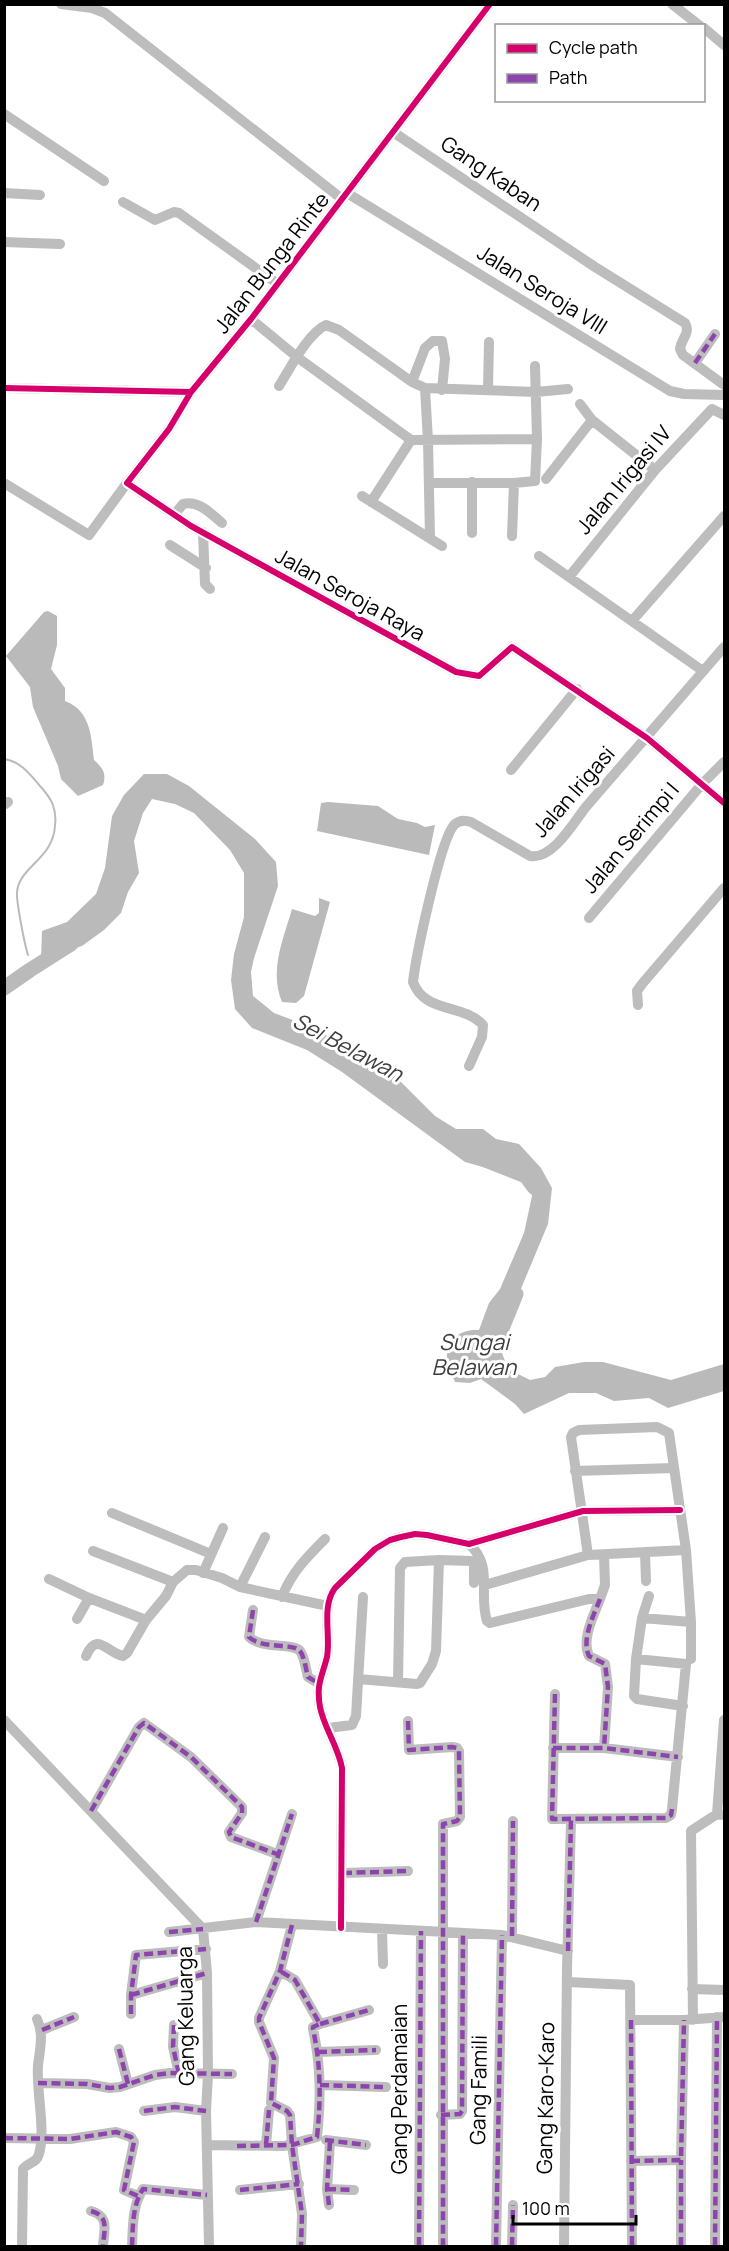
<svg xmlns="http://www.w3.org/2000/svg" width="729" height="2251" viewBox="0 0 729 2251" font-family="Manrope,sans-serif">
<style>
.water{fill:#bababa}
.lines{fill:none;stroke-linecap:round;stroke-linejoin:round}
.stream{stroke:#bababa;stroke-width:2}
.river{stroke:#bababa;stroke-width:15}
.minor{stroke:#bdbdbd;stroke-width:10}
.quiet{stroke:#8e44ad;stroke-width:4.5;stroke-dasharray:9 4.5;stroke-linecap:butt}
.cycleway-casing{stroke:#fff;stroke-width:10}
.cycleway{stroke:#d6006c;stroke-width:6}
.labels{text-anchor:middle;stroke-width:6;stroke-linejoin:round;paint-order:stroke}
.street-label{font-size:21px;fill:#000;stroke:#fff}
.water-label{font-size:22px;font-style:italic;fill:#3e3e3e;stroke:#fff}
</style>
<rect width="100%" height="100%" fill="#fff"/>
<!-- water -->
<path class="water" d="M48,611L57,616V645L51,669L65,688V701C91,711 91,736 94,760C102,767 107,773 103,785L78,796L61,779L58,766L33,707L30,687L6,656L44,612Z
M144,774H167L189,786L255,839L276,862L278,886L254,958L251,972L253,996L274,1013L306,1025L383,1064L435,1116L456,1129H483L496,1139L519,1144L541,1168L552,1188L548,1224L520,1291L506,1318L502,1333V1353L508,1369L530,1380L545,1377L555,1367L584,1362H603L671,1380L724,1364V1391L668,1408L649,1398L614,1401L596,1393H569L524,1414L515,1404L481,1379L470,1383L455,1382C452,1374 446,1362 447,1353C449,1336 464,1329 479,1330L489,1303L500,1289L524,1233L532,1196L525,1176L505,1165L490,1169L465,1162L342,1072L307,1050L252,1028L235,1009L231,980L234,954L244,917V873L230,850L194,813L175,804L152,799L143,813L134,841L139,873L128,892L121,913L104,930L82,946L41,959L42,931L67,922L96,894L105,868L112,816L124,795Z
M328,802L378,806L398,819L417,823L425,827L435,825L429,855L317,831L321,803Z
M319,898L330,902L304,996L296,1003L282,1002C269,971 283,940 292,909L315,916L319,913Z"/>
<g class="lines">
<!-- stream -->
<path class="stream" d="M4,759C20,761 30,774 40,786C52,799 57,809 55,826C53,859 19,867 17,892C16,901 25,946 28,955"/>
<!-- river -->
<path class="river" d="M4,988L30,970L71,944
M483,1159L526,1176L534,1187
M497,1341L516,1294"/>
<!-- minor -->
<path class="minor" d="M61,4L92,8L105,13L342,199
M672,4L700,26
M704,28L724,45
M4,114L104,181
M393,132L595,267L685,323C691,333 681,339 680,349L683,355L724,385
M4,193L40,195
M347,193L670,391L684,394L724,395
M123,202L155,220L174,212L179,213L278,284
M4,242L60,244
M251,319L297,357L411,440L537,439
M695,363L715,334
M412,382L425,348L433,341H442L445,359L442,390
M279,386C290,369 307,334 326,325L339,330L412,382L425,388L536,392L568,389
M4,388L191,392L251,319L490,4
M425,388L428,441L430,537
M488,389L489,342
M191,392L169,429L127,483L191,526L456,672L479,676L512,647L647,738L724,803
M580,404L592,420
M712,409L724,415
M546,479L592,420L655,470
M472,482V533
M4,483L89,535L127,483
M429,483H514L535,481L537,439L535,366
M362,496L442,546
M371,502L411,440
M174,515L183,504C199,500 211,514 222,523
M203,532L205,584L210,589
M512,536L514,483
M170,545L206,568
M539,556L703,671
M569,577L655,470L712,409
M632,621L724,516
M511,770L577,689
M4,805L8,802
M589,918L702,784L724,762
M638,1005L637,991L642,984L724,888
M469,1066L482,1037L483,1025C463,1003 425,1014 413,982C416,956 440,841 454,825C459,820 465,820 471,822L530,856C552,860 573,824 585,808L724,647
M575,1471L674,1468
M112,1513L211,1554
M469,1544C494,1566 478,1593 487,1621L490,1623L589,1599H600L605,1585L604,1555
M686,1550L588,1555L571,1437L573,1433L579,1430L657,1427L669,1433L686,1550L691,1622
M93,1551L173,1582
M645,1553L646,1581
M203,1573L223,1528
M49,1579L89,1598L146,1620
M485,1585L588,1555
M240,1587L265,1537
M282,1597C291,1573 307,1557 325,1539
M600,1599C594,1615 581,1639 589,1656L605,1664L608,1687L604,1748
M253,1610L249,1637C261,1649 291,1643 299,1650C304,1654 306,1670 308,1677L318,1683
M642,1618L649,1596
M77,1619L89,1598
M86,1656C97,1631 106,1652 123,1656L127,1653L146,1620L166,1596L173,1582L187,1570H196L222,1578L240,1587L328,1606
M358,1679L417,1684L420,1683L432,1664L436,1651L439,1560L472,1561L474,1565V1583
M398,1682L400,1568L405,1562L439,1560
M555,1694L552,1819L666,1818L671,1815L672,1809L686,1664L636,1659
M683,1706L637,1699L634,1696L636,1659L642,1618L691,1622V1659
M4,1720L203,1929L207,1973L208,2075L206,2111L209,2246
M408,1721L409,1750L452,1747L457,1748L459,1751L460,1817L457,1821L443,1824V2246
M328,1728L352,1725L356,1716L363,1597
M553,1748H604L678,1757
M91,1811L139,1727L144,1723L191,1757L242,1807V1813L229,1832L231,1837L277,1854
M717,1814L724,1720
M343,1873L408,1871
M256,1922L292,1814
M292,1925L280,1971L259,2018V2022L274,2058L271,2103L287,2111L290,2115L292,2145L302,2214L301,2246
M341,1928L342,1768C338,1746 324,1728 320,1707C316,1684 322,1677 327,1657C331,1635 321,1607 335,1588L375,1549L390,1540L401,1537L415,1534L427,1535L469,1544L583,1511L680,1510
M382,1930L383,1964
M169,1932L256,1922L502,1935L568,1951
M512,1936L513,1821
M567,1982L630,1985L632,2246
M692,1989L724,1990
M131,1995L207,1973
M131,2014V1995L136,1955L206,1949
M631,2020H684L724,2017
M693,2020L691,1831L717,1814L724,1815
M320,2024L369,2010
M174,2025L173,2047L179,2074
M42,2030L74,2017
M119,2049L128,2084
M318,2052L376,2050
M38,2083L87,2084L110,2088L120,2087L155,2075L170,2073L232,2074
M320,2085L386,2087
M144,2111L175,2107L206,2111
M441,2115L460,2114L462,2111L463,1933
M4,2138L70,2139L116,2132L131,2137L134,2142L124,2190L138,2196
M326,2140L366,2145
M208,2145L284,2146L317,2137C321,2099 321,2066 313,2029V2027L320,2024L295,1980L280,1971
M266,2145L269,2110
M631,2161L681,2160L684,2020
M327,2189L354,2190
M240,2190L299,2184
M329,2205L327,2189L330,2142
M91,2211C110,2216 104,2230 103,2246
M22,2246L23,2169C28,2162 37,2163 39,2154C46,2129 36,2092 38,2065C40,2049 44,2034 37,2019
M132,2246C133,2227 132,2206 143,2189L207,2195
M419,2246L421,1931
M496,2246L502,1935
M512,2246L513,2205
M564,2246L567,1968L571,1820
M681,2246V2160
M715,2246L717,2017"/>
<!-- quiet -->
<path class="quiet" d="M695,363L715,334
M600,1599C594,1615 581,1639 589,1656L605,1664L608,1687L604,1748
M253,1610L249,1637C261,1649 291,1643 299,1650C304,1654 306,1670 308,1677L318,1683
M555,1694L552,1819L666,1818L671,1815L672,1809
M408,1721L409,1750L452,1747L457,1748L459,1751L460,1817L457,1821L443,1824V2246
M553,1748H604L678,1757
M91,1811L139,1727L144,1723L191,1757L242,1807V1813L229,1832L231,1837L277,1854
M343,1873L408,1871
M256,1922L292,1814
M292,1925L280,1971L259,2018V2022L274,2058L271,2103L287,2111L290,2115L292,2145L302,2214L301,2246
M169,1932L203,1929
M512,1936L513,1821
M568,1951L571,1820
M131,1995L207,1973
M131,2014V1995L136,1955L206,1949
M631,2020L632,2246
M320,2024L369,2010
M174,2025L173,2047L179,2074
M42,2030L74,2017
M119,2049L128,2084
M318,2052L376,2050
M38,2083L87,2084L110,2088L120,2087L155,2075L170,2073L232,2074
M320,2085L386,2087
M144,2111L175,2107L206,2111
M441,2115L460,2114L462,2111L463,1933
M4,2138L70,2139L116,2132L131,2137L134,2142L124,2190L138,2196
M325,2140L366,2145
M266,2145L269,2110
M237,2146L292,2145L317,2137C321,2099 321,2066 313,2029V2027L320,2024L295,1980L280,1971
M631,2161L681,2160L684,2020
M327,2189L354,2190
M240,2190L299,2184
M329,2205L327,2189L330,2142
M91,2211C110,2216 104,2230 103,2246
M132,2246C133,2227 132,2206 143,2189L207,2195
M419,2246L421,1931
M496,2246L502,1935
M512,2246L513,2205
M681,2246V2160
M715,2246L717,2017"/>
<defs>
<path id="cycleway" d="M4,388L191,392L251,319L490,4
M191,392L169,429L127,483L191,526L456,672L479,676L512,647L647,738L724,803
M341,1928L342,1768C338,1746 324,1728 320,1707C316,1684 322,1677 327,1657C331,1635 321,1607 335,1588L375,1549L390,1540L401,1537L415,1534L427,1535L469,1544L583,1511L680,1510"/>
</defs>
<!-- cycleway casing -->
<use href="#cycleway" class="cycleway-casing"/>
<!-- cycleway -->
<use href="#cycleway" class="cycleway"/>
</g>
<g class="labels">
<!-- street labels -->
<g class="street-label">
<text transform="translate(491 174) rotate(34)" y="7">Gang Kaban</text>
<text transform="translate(272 263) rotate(-52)" y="7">Jalan Bunga Rinte</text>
<text transform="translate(542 290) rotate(32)" y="7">Jalan Seroja VIII</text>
<text transform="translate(624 480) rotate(-50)" y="7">Jalan Irigasi IV</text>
<text transform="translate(350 595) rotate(29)" y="7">Jalan Seroja Raya</text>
<text transform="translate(574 792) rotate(-49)" y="7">Jalan Irigasi</text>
<text transform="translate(631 838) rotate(-50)" y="7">Jalan Serimpi I</text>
<text transform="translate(186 2016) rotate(-91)" y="7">Gang Keluarga</text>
<text transform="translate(400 2089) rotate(-90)" y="7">Gang Perdamaian</text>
<text transform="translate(479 2090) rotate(-89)" y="7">Gang Famili</text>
<text transform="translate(546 2098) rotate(-89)" y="7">Gang Karo-Karo</text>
</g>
<!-- water labels -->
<g class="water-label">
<text transform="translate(348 1047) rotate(28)" y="8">Sei Belawan</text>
<text x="474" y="1350">Sungai<tspan x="474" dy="25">Belawan</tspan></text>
</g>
</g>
<!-- border -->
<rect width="729" height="2251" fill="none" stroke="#000000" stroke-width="12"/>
<!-- legend -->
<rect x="495" y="24" width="210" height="78" fill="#ffffff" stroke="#999999" stroke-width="1.5"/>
<rect x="507" y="44" width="30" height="9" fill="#d6006c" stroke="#999999" stroke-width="1.5"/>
<text x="549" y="54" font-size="18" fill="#000000">Cycle path</text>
<rect x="507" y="74" width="30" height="9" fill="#8e44ad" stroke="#999999" stroke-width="1.5"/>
<text x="549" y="84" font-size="18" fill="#000000">Path</text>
<!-- scale -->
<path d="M513 2215v9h123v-9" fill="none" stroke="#000000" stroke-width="3"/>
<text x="522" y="2215" font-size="18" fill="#000000" stroke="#ffffff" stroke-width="4.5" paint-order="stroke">100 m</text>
</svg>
